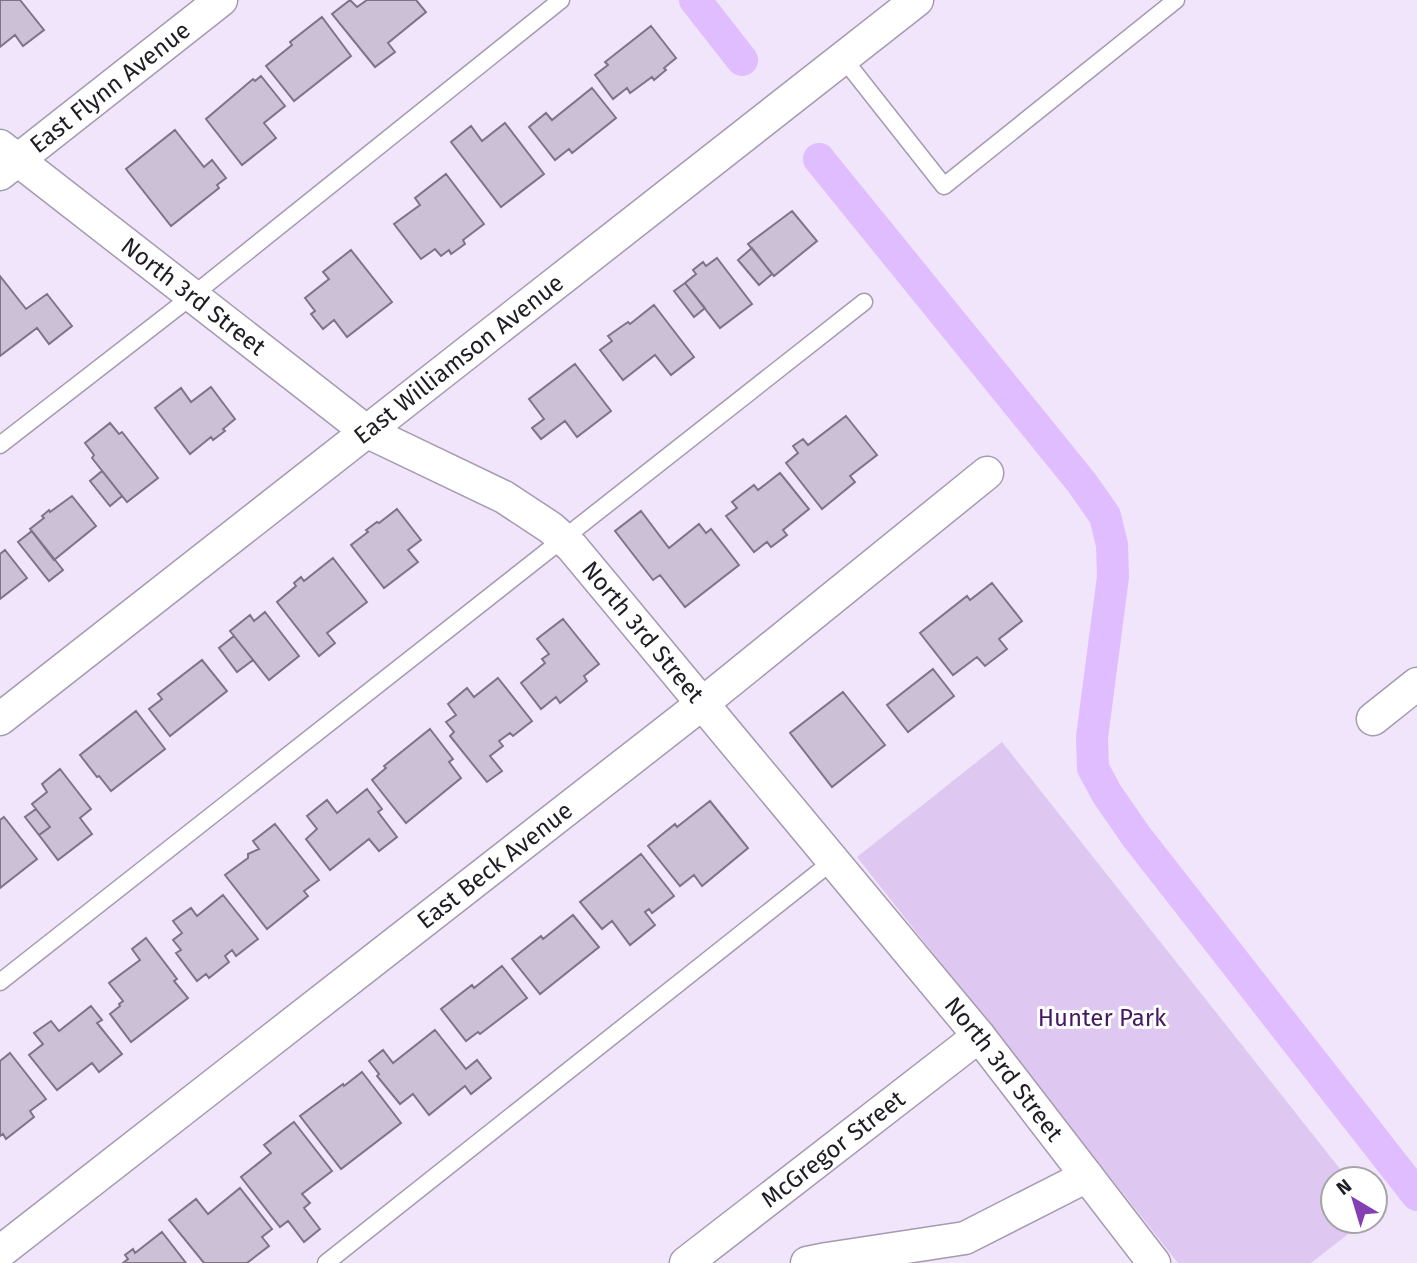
<svg xmlns="http://www.w3.org/2000/svg" width="1417" height="1263" viewBox="0 0 1417 1263" font-family="'Fira Sans',sans-serif">
<style>
.green{fill:#dec7f1}
.lines{fill:none;stroke-linecap:round;stroke-linejoin:round}
.canal{stroke:#e0bdfe;stroke-width:32}
.building{fill:#cbc0d6;stroke:#7e7488;stroke-width:2}
.lane-casing{stroke:#a59aaf;stroke-width:19}
.street-casing{stroke:#a59aaf;stroke-width:35}
.lane{stroke:#fff;stroke-width:16}
.street{stroke:#fff;stroke-width:32}
.labels{text-anchor:middle;stroke-width:6;stroke-linejoin:round;paint-order:stroke}
.street-label{font-size:24px;fill:#201c24;stroke:#fff}
.park-label{font-size:24px;fill:#461762;stroke:#fff}
</style>
<rect width="100%" height="100%" fill="#f1e5fc"/>
<!-- green -->
<path class="green" d="M1002,742L1348,1179H1333V1221H1365L1311,1263H1178L857,857Z"/>
<g class="lines">
<!-- canal -->
<path class="canal" d="M695,0L742,60
M819,159L1082,483L1105,516L1112,545L1113,577L1092,737L1093,768L1107,794L1136,836L1417,1195"/>
</g>
<!-- building -->
<path class="building" d="M0,0H20L44,30L23,46L15,35L0,47Z
M350,0L357,7L367,0H416L426,12L388,43L395,52L375,67L332,14Z
M322,17L351,56L294,101L266,66L292,45L290,42Z
M651,26L676,58L664,68L666,70L654,80L652,77L630,93L627,88L613,99L595,75L608,65L605,62Z
M261,76L285,106L264,123L276,138L242,165L206,119L253,79L255,81Z
M592,88L616,118L572,153L569,149L555,160L529,127L546,113L552,120Z
M505,123L544,174L501,207L451,142L471,126L482,141Z
M175,130L204,167L212,160L226,178L217,185L219,188L171,226L126,169Z
M446,174L484,224L463,240L465,244L451,254L449,250L441,256L435,249L421,259L394,224L420,205L415,198Z
M792,211L817,241L774,276L748,244Z
M752,248L772,274L759,285L738,260Z
M351,250L392,302L347,337L334,320L323,329L311,314L315,311L305,298L329,279L323,272Z
M717,258L752,304L720,328L685,283L696,274L693,270L703,262L706,266Z
M0,276L26,309L47,294L72,326L49,344L37,328L0,356Z
M685,283L705,308L694,317L674,291Z
M654,305L694,357L671,375L655,355L623,380L600,350L612,341L608,336L628,322L630,324Z
M575,364L611,411L577,437L565,421L541,439L532,428L544,419L529,399Z
M211,387L235,419L223,429L225,431L213,440L211,437L190,454L155,408L181,388L191,402Z
M846,416L877,455L850,476L855,482L822,509L786,463L798,453L793,446L803,439L808,445Z
M110,423L119,434L122,432L158,478L127,502L92,458L94,455L85,443Z
M102,471L122,496L110,506L90,481Z
M780,473L809,509L783,530L787,535L771,547L767,542L754,552L726,516L737,508L732,502L754,485L758,490Z
M72,496L96,526L54,560L30,529L44,518L42,516L49,510L50,512Z
M397,509L421,540L408,550L418,562L384,588L351,545L368,532L366,530L377,522L379,523Z
M641,511L669,548L699,524L706,533L711,529L739,565L685,607L660,575L653,580L615,531Z
M32,531L63,570L49,581L18,542Z
M5,550L27,578L0,599V554Z
M333,558L367,602L327,633L335,643L319,656L277,602L296,586L294,583L301,577L304,581Z
M992,583L1022,621L999,639L1007,649L985,666L977,657L953,675L920,633L967,596L970,600Z
M265,612L299,656L269,680L230,631L250,615L254,621Z
M563,619L599,664L584,676L587,681L560,703L556,697L541,709L521,683L545,663L542,659L549,654L537,639Z
M234,636L253,660L237,672L219,648Z
M202,660L227,691L170,736L149,709L162,699L158,694Z
M933,669L954,696L908,732L887,705Z
M498,678L532,721L513,736L510,733L499,741L503,746L490,756L502,771L487,782L450,736L454,732L446,722L456,715L448,704L467,688L474,697Z
M843,692L885,745L832,787L790,733Z
M136,711L165,749L111,791L99,776L97,777L80,755Z
M430,729L453,759L449,762L461,778L406,823L372,780L386,768L384,766Z
M60,769L91,809L80,818L92,834L58,860L39,835L50,827L32,804L47,792L42,784Z
M367,789L382,809L378,812L397,837L379,851L369,839L330,870L306,839L317,829L307,816L327,800L337,813Z
M710,801L748,848L702,886L694,875L680,886L648,846L675,824L677,827Z
M36,809L50,827L39,835L25,817Z
M4,817L37,859L0,888V820Z
M275,824L319,880L304,891L308,896L267,929L225,875L248,858V854L259,849L253,841Z
M641,854L674,896L652,913L649,909L645,912L655,925L630,945L612,921L602,929L580,902Z
M223,895L258,939L236,956L232,950L225,956L229,962L209,978L206,974L197,981L176,953L181,950L173,940L182,933L173,921L191,908L197,916Z
M573,915L599,947L540,994L512,959L541,936L543,939Z
M146,938L177,979L174,981L188,998L131,1042L110,1014L120,1006L119,1004L123,1001L109,983L140,960L132,949Z
M502,966L527,998L480,1034L478,1032L466,1041L441,1009L472,985L474,988Z
M91,1006L102,1020L97,1023L122,1054L99,1072L92,1063L57,1090L29,1055L43,1044L34,1033L51,1021L59,1031Z
M435,1030L466,1069L477,1060L491,1078L471,1094L465,1086L429,1115L413,1094L400,1104L377,1076L379,1074L369,1061L383,1050L393,1063Z
M10,1053L46,1099L30,1111L34,1117L6,1139L3,1134L0,1136V1061Z
M362,1072L401,1123L341,1169L300,1116L343,1084L344,1086Z
M294,1122L332,1171L302,1194L310,1203L304,1208L320,1229L304,1242L288,1221L280,1227L241,1177L271,1153L264,1145Z
M240,1188L272,1229L262,1237L269,1246L247,1263H204L169,1220L196,1199L208,1214Z
M162,1232L186,1263H123L128,1259L125,1255L133,1249L135,1253Z"/>
<g class="lines">
<defs>
<path id="lane" d="M843,58L944,186L1176,0
M0,445L192,296L561,0
M0,982L864,302
M326,1263L834,860"/>
<g id="street">
<path id="s1" d="M0,146L366,431L504,497L551,528L572,547L979,1036L1154,1263"/>
<path id="s2" d="M0,174L221,0"/>
<path id="s3" d="M0,719L917,0"/>
<path d="M1373,719L1417,684"/>
<path id="s4" d="M0,1252L703,703L987,473"/>
<path id="s5" d="M686,1263L979,1036"/>
<path d="M807,1263L827,1259L965,1238L1087,1176"/>
</g>
</defs>
<!-- lane casing -->
<use href="#lane" class="lane-casing"/>
<!-- street casing -->
<use href="#street" class="street-casing"/>
<!-- lane -->
<use href="#lane" class="lane"/>
<!-- street -->
<use href="#street" class="street"/>
</g>
<g class="labels">
<!-- street labels -->
<g class="street-label">
<text dy="8" stroke="none"><textPath href="#s2" startOffset="140">East Flynn Avenue</textPath></text>
<text dy="8" stroke="none"><textPath href="#s1" startOffset="245">North 3rd Street</textPath></text>
<text dy="8" stroke="none"><textPath href="#s3" startOffset="583">East Williamson Avenue</textPath></text>
<text dy="8" stroke="none"><textPath href="#s1" startOffset="812">North 3rd Street</textPath></text>
<text dy="8" stroke="none"><textPath href="#s4" startOffset="628">East Beck Avenue</textPath></text>
<text dy="8" stroke="none"><textPath href="#s1" startOffset="1379">North 3rd Street</textPath></text>
<text dy="8" stroke="none"><textPath href="#s5" startOffset="186">McGregor Street</textPath></text>
</g>
<!-- park labels -->
<g class="park-label">
<text x="1102" y="1026">Hunter Park</text>
</g>
</g>
<!-- north arrow -->
<g transform="translate(1354 1200) rotate(322)"><circle r="33" fill="#ffffff" stroke="#a6a4a7" stroke-width="2"/>
<path d="M0-5L12 26L0 18L-12 26Z" fill="#843fb2"/>
<text y="-10" font-size="19" font-weight="bold" text-anchor="middle" fill="#201c24">N</text>
</g>
</svg>
